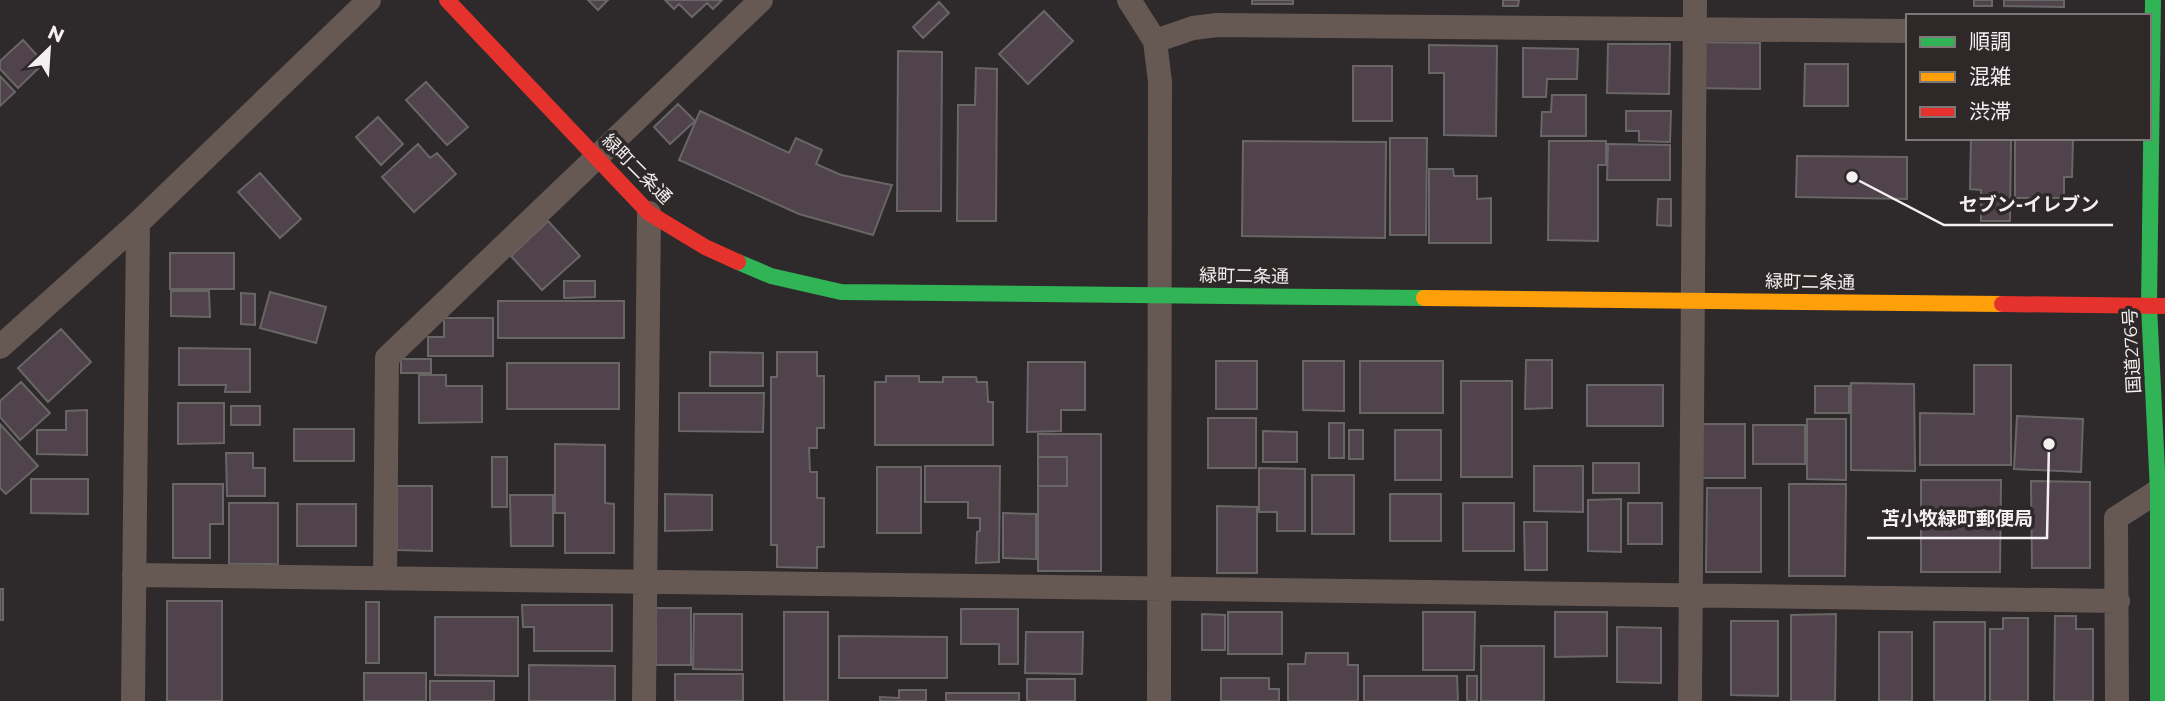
<svg xmlns="http://www.w3.org/2000/svg" width="2165" height="701" viewBox="0 0 2165 701" font-family="Montserrat,'Noto Sans JP',sans-serif">
<style>
.building{fill:#50434b;stroke:#696666;stroke-width:2}
.lines{fill:none;stroke-linecap:round;stroke-linejoin:round}
.street{stroke:#665852;stroke-width:24}
.fast{stroke:#30b455;stroke-width:16}
.slow{stroke:#ff9f0a;stroke-width:16}
.jam{stroke:#e5322d;stroke-width:16}
.labels{text-anchor:middle;stroke-width:7;stroke-linejoin:round;paint-order:stroke}
.street-label{font-size:18px;fill:#f4eff0;stroke:#2f2829}
.leader{fill:none;stroke:#f4eff0;stroke-width:2.5}
.callout-dot{fill:#f4eff0;stroke:#2f2829;stroke-width:2.5}
.callout-label{font-size:19px;text-anchor:middle;font-weight:bold;fill:#f4eff0;stroke:#2f2829;stroke-width:7;stroke-linejoin:round;paint-order:stroke}
</style>
<rect width="100%" height="100%" fill="#2e292a"/>
<!-- building -->
<path class="building" d="M588,0H608L598,10Z
M665,0H722L713,9L707,3L692,17L679,4L674,9Z
M1252,0H1293V4H1252Z
M1503,0H1519L1518,6H1503Z
M1974,0H1992V6H1974Z
M2004,0H2064V7L2004,6Z
M939,2L949,13L923,38L913,27Z
M1044,11L1073,41L1028,84L999,54Z
M23,40L44,63L18,88L0,69V61Z
M1695,42L1760,43V89L1694,88Z
M1608,44H1670L1669,94L1607,93Z
M1429,45L1497,46L1496,136L1444,135V73H1429Z
M1523,48L1578,49L1577,79H1547L1546,97H1523Z
M898,51L942,52L941,211H897Z
M1805,64H1848V106H1804Z
M1353,66H1392V121H1353Z
M976,68L997,69L996,221H957L958,105H975Z
M0,76L15,92L0,106Z
M426,82L468,127L447,145L406,100Z
M1552,95H1586V136H1541L1542,112H1551Z
M678,104L695,121L670,144L654,127Z
M700,111L789,153L796,138L822,150L816,164L841,175L892,185L873,235L799,214L679,160Z
M1626,111H1671L1670,142L1639,141V131H1626Z
M378,117L403,144L381,165L356,137Z
M1390,138H1427L1426,235H1390Z
M1971,138H2011L2010,221H1981V190L1970,189Z
M2015,138H2064L2073,140L2072,177H2064V198H2015Z
M1243,141L1386,142L1385,238L1242,236Z
M1549,141H1606V165H1598V241L1548,240Z
M418,144L430,158L437,153L456,174L414,212L382,177Z
M1608,144L1670,145V180H1607Z
M1797,156L1907,157V199L1796,197Z
M1429,169H1453L1454,176H1477V199L1491,198V243H1429Z
M260,173L301,219L280,238L238,192Z
M1658,199H1671V226L1657,225Z
M548,221L580,256L542,290L511,256Z
M170,253H234V289H170Z
M564,281H595V297L564,298Z
M171,291H209L210,317L171,316Z
M270,292L326,307L316,343L260,328Z
M241,293L255,294V325L241,324Z
M498,301H624V338H498Z
M444,318H493V356H428V337H444Z
M61,329L91,362L48,402L18,368Z
M179,348L250,349V392H225L226,385H179Z
M710,352L763,353V386H710Z
M777,352H817V376H824V428H817V448H809L810,472H817V498H824V547H817V568L777,567V545H771V377H777Z
M401,359H431V373H401Z
M1526,360H1552V408L1525,409Z
M1216,361H1257V409H1216Z
M1303,361H1344V411L1303,410Z
M1360,361H1443V413H1360Z
M1028,362H1085V410H1061V431L1027,432Z
M507,363H619V409H507Z
M1974,365H2011V465H1920V413L1974,414Z
M419,375H446V386H482V422L419,423Z
M886,376H919V382H943V377H976L977,382H987L988,402H993V445H875V382H886Z
M1461,381H1512V477H1461Z
M21,382L50,413L20,440L0,417V401Z
M1851,383L1914,384L1915,471L1851,470Z
M1587,385H1663V426H1587Z
M1815,386H1849V413H1815Z
M679,393H764L763,432L679,431Z
M178,403H224V443L178,444Z
M231,406H260V425H231Z
M87,410V455L37,454V430H66V411Z
M2017,416L2083,419L2081,472L2014,469Z
M1208,418H1256V468H1208Z
M1807,419H1846V480L1807,479Z
M1329,423H1344V458H1329Z
M0,424L38,466L6,494L0,488Z
M1702,424H1745V478H1702Z
M1753,425H1805V464H1753Z
M294,429H354V461H294Z
M1349,430H1363V459H1349Z
M1395,430H1441V480H1395Z
M1263,431L1297,432V462H1263Z
M1038,434H1101V571H1038Z
M555,444L605,445V503L614,504V553H565V513H555Z
M226,453H253V468H265V496H227Z
M492,457H507V507H492Z
M1038,457H1067V486H1038Z
M1593,463H1639V493H1593Z
M925,466H1000L999,562L976,563L977,532L980,531V518H968V502H925Z
M1534,466H1583V512L1534,511Z
M877,467H921V533H877Z
M1259,468L1305,469V531H1277V512H1259Z
M1312,475H1354V534H1312Z
M31,479H88V514L31,513Z
M1921,480H2001L2000,572H1921Z
M2031,481L2090,482V568H2032Z
M173,484H223V524H210V558H173Z
M1789,484H1846L1845,576H1789Z
M397,486H432V551L397,550Z
M1707,488H1761V572H1706Z
M665,494L712,495V530L665,531Z
M1390,494H1441V541H1390Z
M510,495H553V546H511Z
M1621,499V552L1588,551V500Z
M229,503H278V564H229Z
M1463,503H1514V551H1463Z
M1628,503H1662V544H1628Z
M297,504H356V546H297Z
M1217,506L1257,507V573H1217Z
M1003,513L1036,514V559L1003,558Z
M1524,522H1547V570H1525Z
M0,589H3V620H0Z
M167,601H222V701H167Z
M366,602H379V663H366Z
M522,605H612V651H534V627H523Z
M656,608H691V665H656Z
M961,609H1018V664H999V644H961Z
M784,612H828V701H784Z
M1228,612H1282V654H1228Z
M1423,612H1475L1474,670H1423Z
M1555,612H1607V656L1555,657Z
M694,614H742V670L693,669Z
M1202,614L1225,615V650H1202Z
M1836,614L1835,701H1791V615Z
M2055,616H2076V629H2093V701H2054Z
M435,617H518V676L435,675Z
M2003,618H2028V701H1990V629H2003Z
M1731,621H1778V696L1731,695Z
M1934,622H1985V701H1934Z
M1617,627L1661,628V683L1617,682Z
M1026,632H1083L1082,674L1025,673Z
M1879,632H1912V701H1879Z
M839,636L947,637V678H839Z
M1481,646H1544V701H1481Z
M1306,653H1348V665H1358V701H1288V664H1305Z
M529,665L615,666V701H529Z
M364,673H426V701H364Z
M675,674H743V701H675Z
M1364,676H1457L1458,701H1364Z
M1467,676H1477V701H1467Z
M1221,678H1269V689H1279V701H1221Z
M1027,679H1075V701H1027Z
M430,681H494V701H430Z
M899,690H926V701H880V697L899,698Z
M946,693H1019V701H946Z"/>
<g class="lines">
<!-- street -->
<path class="street" d="M1129,0L1155,41L1160,82L1159,701
M1155,41L1193,28L1217,25L1908,31
M0,347L138,223L369,0
M134,575L2118,601
M385,578L387,358L761,0
M133,701L138,223
M644,701L649,213
M1690,701L1695,0
M2117,701L2116,518L2158,491"/>
<!-- fast -->
<path class="fast" d="M2153,0L2149,306L2158,491V701
M738,262L771,276L841,292L1424,298"/>
<!-- slow -->
<path class="slow" d="M1424,298L2002,304"/>
<!-- jam -->
<path class="jam" d="M447,0L649,213L705,247L738,262
M2002,304L2165,306"/>
</g>
<g class="labels">
<!-- street labels -->
<g class="street-label">
<text transform="translate(637 169) rotate(45)" y="6">緑町二条通</text>
<text transform="translate(1244 276) rotate(1)" y="6">緑町二条通</text>
<text transform="translate(1810 282) rotate(1)" y="6">緑町二条通</text>
<text transform="translate(2132 351) rotate(-93)" y="6">国道276号</text>
</g>
</g>
<!-- callouts -->
<path class="leader" d="M1852 177L1944 225H2113M2049 444L2047 538H1867"/>
<g class="callout-dot">
<circle cx="1852" cy="177" r="7"/>
<circle cx="2049" cy="444" r="7"/>
</g>
<g class="callout-label">
<text x="2029" y="211">セブン-イレブン</text>
<text x="1957" y="525">苫小牧緑町郵便局</text>
</g>
<!-- legend -->
<rect x="1906" y="14" width="245" height="126" fill="#2f2829" stroke="#7e7879" stroke-width="2"/>
<rect x="1920" y="37" width="35" height="10" fill="#30b455" stroke="#7e7879" stroke-width="2"/>
<text x="1969" y="49" font-size="21" fill="#f4eff0">順調</text>
<rect x="1920" y="72" width="35" height="10" fill="#ff9f0a" stroke="#7e7879" stroke-width="2"/>
<text x="1969" y="84" font-size="21" fill="#f4eff0">混雑</text>
<rect x="1920" y="107" width="35" height="10" fill="#e5322d" stroke="#7e7879" stroke-width="2"/>
<text x="1969" y="119" font-size="21" fill="#f4eff0">渋滞</text>
<!-- north arrow -->
<g transform="translate(49 49) rotate(25)" stroke="#2f2829" stroke-width="5" paint-order="stroke">
<path d="M0-5L12 26L0 18L-12 26Z" fill="#f4eff0"/>
<text y="-10" font-size="19" font-weight="bold" text-anchor="middle" fill="#f4eff0">N</text>
</g>
</svg>
